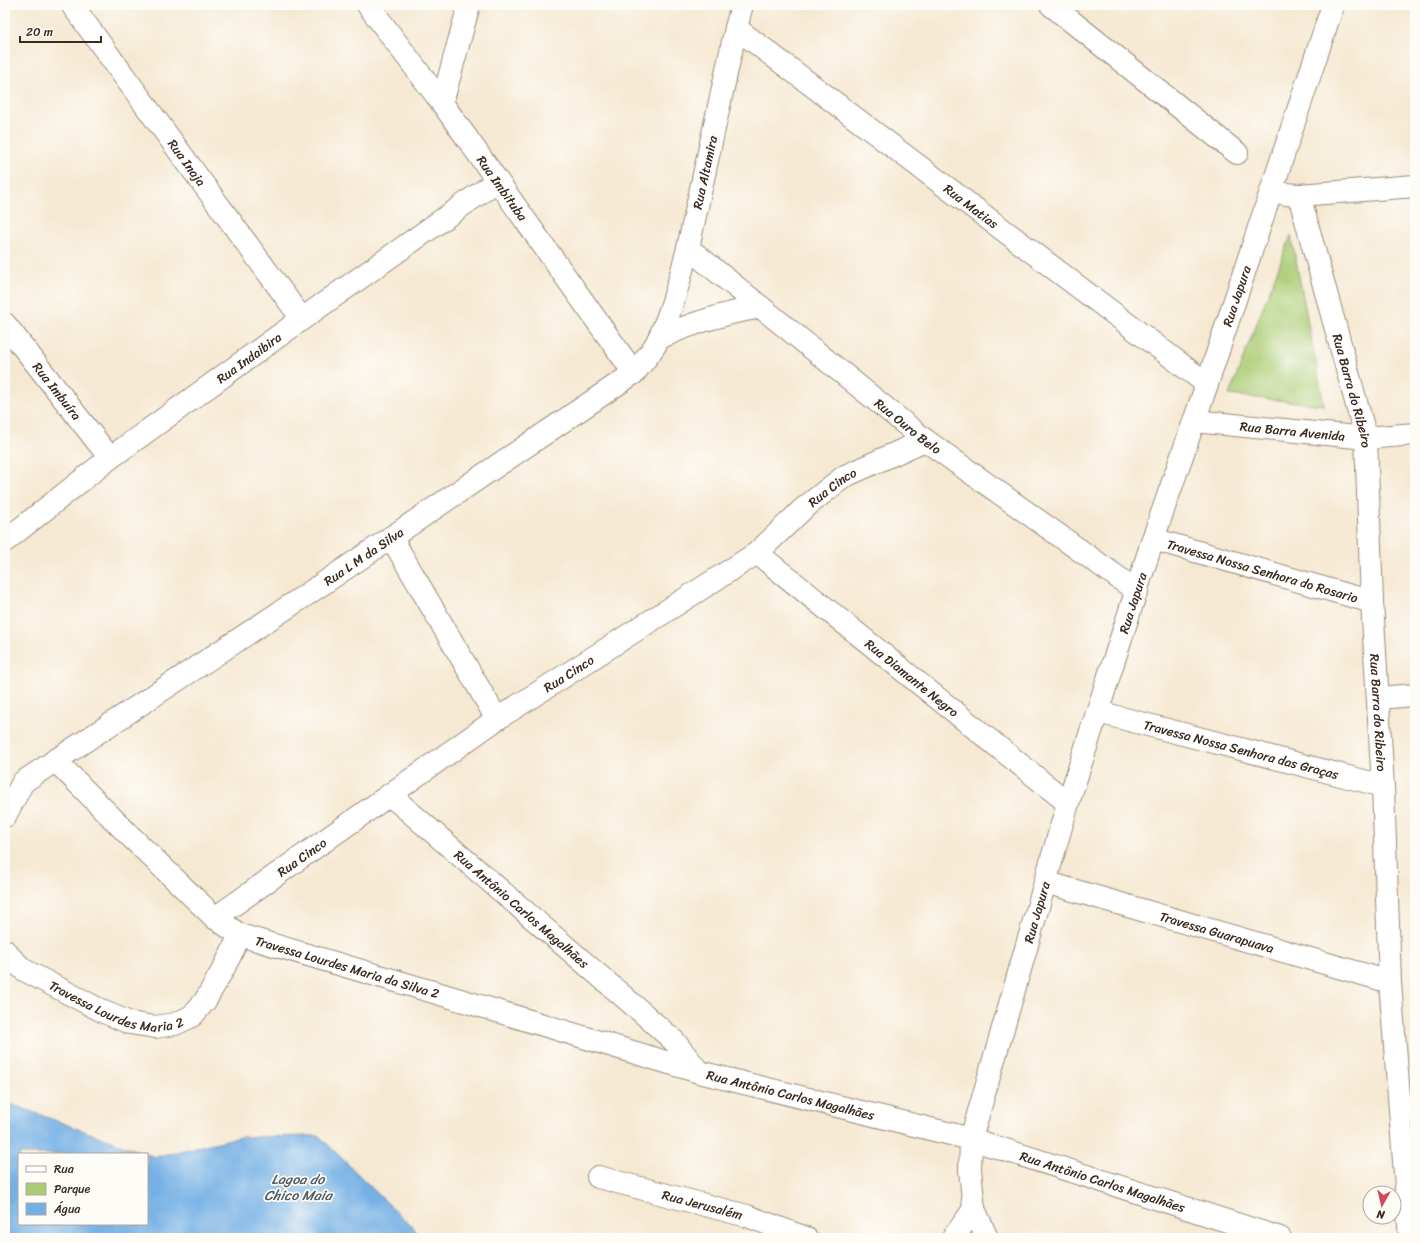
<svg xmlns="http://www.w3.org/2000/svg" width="1420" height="1243" viewBox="0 0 1420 1243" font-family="Sriracha,sans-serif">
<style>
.green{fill:#abcc74;stroke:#737b49}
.water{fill:#74b0e5;stroke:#586d82;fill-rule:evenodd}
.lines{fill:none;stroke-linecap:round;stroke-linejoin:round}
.minor-casing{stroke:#988a78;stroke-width:24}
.minor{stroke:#fff;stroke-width:22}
.labels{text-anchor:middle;stroke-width:3.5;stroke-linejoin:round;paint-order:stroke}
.street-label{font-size:13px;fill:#3b2a1e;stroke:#fdfcf7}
.water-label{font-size:14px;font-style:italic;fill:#4f5964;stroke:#fdfcf7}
</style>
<rect width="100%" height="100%" fill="#fdfcf7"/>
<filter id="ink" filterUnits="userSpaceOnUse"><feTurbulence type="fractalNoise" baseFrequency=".025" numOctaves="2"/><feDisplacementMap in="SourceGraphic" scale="8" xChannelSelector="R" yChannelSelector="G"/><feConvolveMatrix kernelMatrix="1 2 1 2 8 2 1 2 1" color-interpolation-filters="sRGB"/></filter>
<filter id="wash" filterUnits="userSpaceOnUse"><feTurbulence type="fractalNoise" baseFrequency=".012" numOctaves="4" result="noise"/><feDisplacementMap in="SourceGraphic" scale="16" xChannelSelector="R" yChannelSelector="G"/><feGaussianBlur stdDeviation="0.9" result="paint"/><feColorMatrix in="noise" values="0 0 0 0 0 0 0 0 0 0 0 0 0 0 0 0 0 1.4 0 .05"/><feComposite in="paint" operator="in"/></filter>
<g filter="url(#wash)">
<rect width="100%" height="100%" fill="#f6e9d3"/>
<!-- green -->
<path class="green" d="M1291,235L1324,405L1229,395Z"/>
<!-- water -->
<path class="water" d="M5,1102L155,1157L239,1137L319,1136L423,1238H5ZM19,1154H147V1224H19Z"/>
</g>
<g filter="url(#ink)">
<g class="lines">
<defs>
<g id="minor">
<path id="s1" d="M72,5L302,319"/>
<path id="s2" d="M368,5L442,103L634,373"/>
<path d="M1051,5L1237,153"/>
<path id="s3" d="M736,28L1207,384"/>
<path d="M442,103L469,5"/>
<path d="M1285,194L1299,195L1415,186"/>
<path id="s4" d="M1299,195L1366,438L1372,602L1383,786L1390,982L1410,1238"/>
<path id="s5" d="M688,248L925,440L1137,591"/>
<path id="s6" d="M5,324L110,458"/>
<path d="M659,338C692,323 725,313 761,307"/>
<path id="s7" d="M1194,421L1366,438L1415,434"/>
<path d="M391,537L497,719"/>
<path id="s8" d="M1153,539L1372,602"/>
<path id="s9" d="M5,541L110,458L302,319L497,181"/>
<path id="s10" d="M757,553L1068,803"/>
<path d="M1378,698L1415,695"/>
<path id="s11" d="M1098,712L1383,786"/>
<path id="s12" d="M55,760L126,832L215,918L240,935L457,999L699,1072"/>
<path id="s13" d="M390,795L646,1016L674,1041L699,1072L971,1139L1280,1238"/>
<path id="s14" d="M5,816L23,782L309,593L634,373C643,362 653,351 659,338C672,310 680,278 688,248L736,28L742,5"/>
<path id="s15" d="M1045,882L1390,982"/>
<path id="s16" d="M215,918L497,719L757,553L803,509L828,489L845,476L925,440"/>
<path id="s17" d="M5,951L11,958L24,970L104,1012L130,1023L155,1027L175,1024L192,1016L205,1001L225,966L240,935"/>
<path id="s18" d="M598,1177L747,1216L806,1238"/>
<path d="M953,1238L974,1209"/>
<path id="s19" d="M987,1238L974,1209L970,1170L971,1139L1068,803L1153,539L1207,384L1333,5"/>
</g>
</defs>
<!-- minor casing -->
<use href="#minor" class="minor-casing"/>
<!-- minor -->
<use href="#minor" class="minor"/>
</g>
</g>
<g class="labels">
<!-- street labels -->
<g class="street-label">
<text dy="5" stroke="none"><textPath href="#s1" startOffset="195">Rua Inaja</textPath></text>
<text dy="5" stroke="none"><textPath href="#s14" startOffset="989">Rua Altamira</textPath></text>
<text dy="5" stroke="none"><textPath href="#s2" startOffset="227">Rua Imbituba</textPath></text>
<text dy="5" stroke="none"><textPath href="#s3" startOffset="295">Rua Matias</textPath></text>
<text dy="5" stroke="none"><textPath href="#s19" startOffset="986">Rua Japura</textPath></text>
<text dy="5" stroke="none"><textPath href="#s9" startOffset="305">Rua Indaibira</textPath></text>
<text dy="5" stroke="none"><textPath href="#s6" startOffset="85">Rua Imbuíra</textPath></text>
<text dy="5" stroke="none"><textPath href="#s4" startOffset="203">Rua Barra do Ribeiro</textPath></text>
<text dy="5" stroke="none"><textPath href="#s5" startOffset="283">Rua Ouro Belo</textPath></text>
<text dy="5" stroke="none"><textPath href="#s7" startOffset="99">Rua Barra Avenida</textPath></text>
<text dy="5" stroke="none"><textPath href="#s16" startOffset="754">Rua Cinco</textPath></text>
<text dy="5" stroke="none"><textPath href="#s14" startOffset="447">Rua L M da Silva</textPath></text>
<text dy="5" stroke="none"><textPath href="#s8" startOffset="114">Travessa Nossa Senhora do Rosario</textPath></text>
<text dy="5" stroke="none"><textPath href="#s19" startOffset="662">Rua Japura</textPath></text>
<text dy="5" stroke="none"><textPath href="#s16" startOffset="430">Rua Cinco</textPath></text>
<text dy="5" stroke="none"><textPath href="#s10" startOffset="199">Rua Diamante Negro</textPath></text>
<text dy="5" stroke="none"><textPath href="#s4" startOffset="527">Rua Barra do Ribeiro</textPath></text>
<text dy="5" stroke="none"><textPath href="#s11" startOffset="148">Travessa Nossa Senhora das Graças</textPath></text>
<text dy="5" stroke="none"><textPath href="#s16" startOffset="106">Rua Cinco</textPath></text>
<text dy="5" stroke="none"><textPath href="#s13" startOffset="174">Rua Antônio Carlos Magalhães</textPath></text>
<text dy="5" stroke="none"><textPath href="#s19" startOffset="338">Rua Japura</textPath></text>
<text dy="5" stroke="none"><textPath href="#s15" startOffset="179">Travessa Guarapuava</textPath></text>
<text dy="5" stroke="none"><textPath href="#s12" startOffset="367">Travessa Lourdes Maria da Silva 2</textPath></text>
<text dy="5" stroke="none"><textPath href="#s17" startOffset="128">Travessa Lourdes Maria 2</textPath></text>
<text dy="5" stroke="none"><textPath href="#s13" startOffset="510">Rua Antônio Carlos Magalhães</textPath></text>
<text dy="5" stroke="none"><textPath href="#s13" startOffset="834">Rua Antônio Carlos Magalhães</textPath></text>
<text dy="5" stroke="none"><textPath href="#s18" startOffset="108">Rua Jerusalém</textPath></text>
</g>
<!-- water labels -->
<g class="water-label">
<text x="298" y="1184">Lagoa do<tspan x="298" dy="16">Chico Maia</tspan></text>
</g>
</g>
<!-- margin -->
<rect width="1420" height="1243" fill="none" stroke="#fdfcf7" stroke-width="20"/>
<!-- legend -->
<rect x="18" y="1153" width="130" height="72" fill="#fdfcf7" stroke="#afa8a0"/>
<rect x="26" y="1166" width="20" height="6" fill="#ffffff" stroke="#afa8a0"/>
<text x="54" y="1173" font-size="12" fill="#3b2a1e">Rua</text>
<rect x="26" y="1183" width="20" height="12" fill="#abcc74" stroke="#afa8a0"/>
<text x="54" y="1193" font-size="12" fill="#3b2a1e">Parque</text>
<rect x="26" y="1203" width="20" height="12" fill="#74b0e5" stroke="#afa8a0"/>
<text x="54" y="1213" font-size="12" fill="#3b2a1e">Água</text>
<!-- north arrow -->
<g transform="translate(1382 1205) rotate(188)"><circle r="19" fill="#fdfcf7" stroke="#afa8a0"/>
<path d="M0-3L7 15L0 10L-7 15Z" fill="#d1495b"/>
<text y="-6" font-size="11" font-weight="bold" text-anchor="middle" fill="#3b2a1e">N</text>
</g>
<!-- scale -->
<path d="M20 36v6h81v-6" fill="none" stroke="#3b2a1e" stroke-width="2"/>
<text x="26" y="36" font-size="12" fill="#3b2a1e" stroke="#fdfcf7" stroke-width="3" paint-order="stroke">20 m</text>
</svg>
